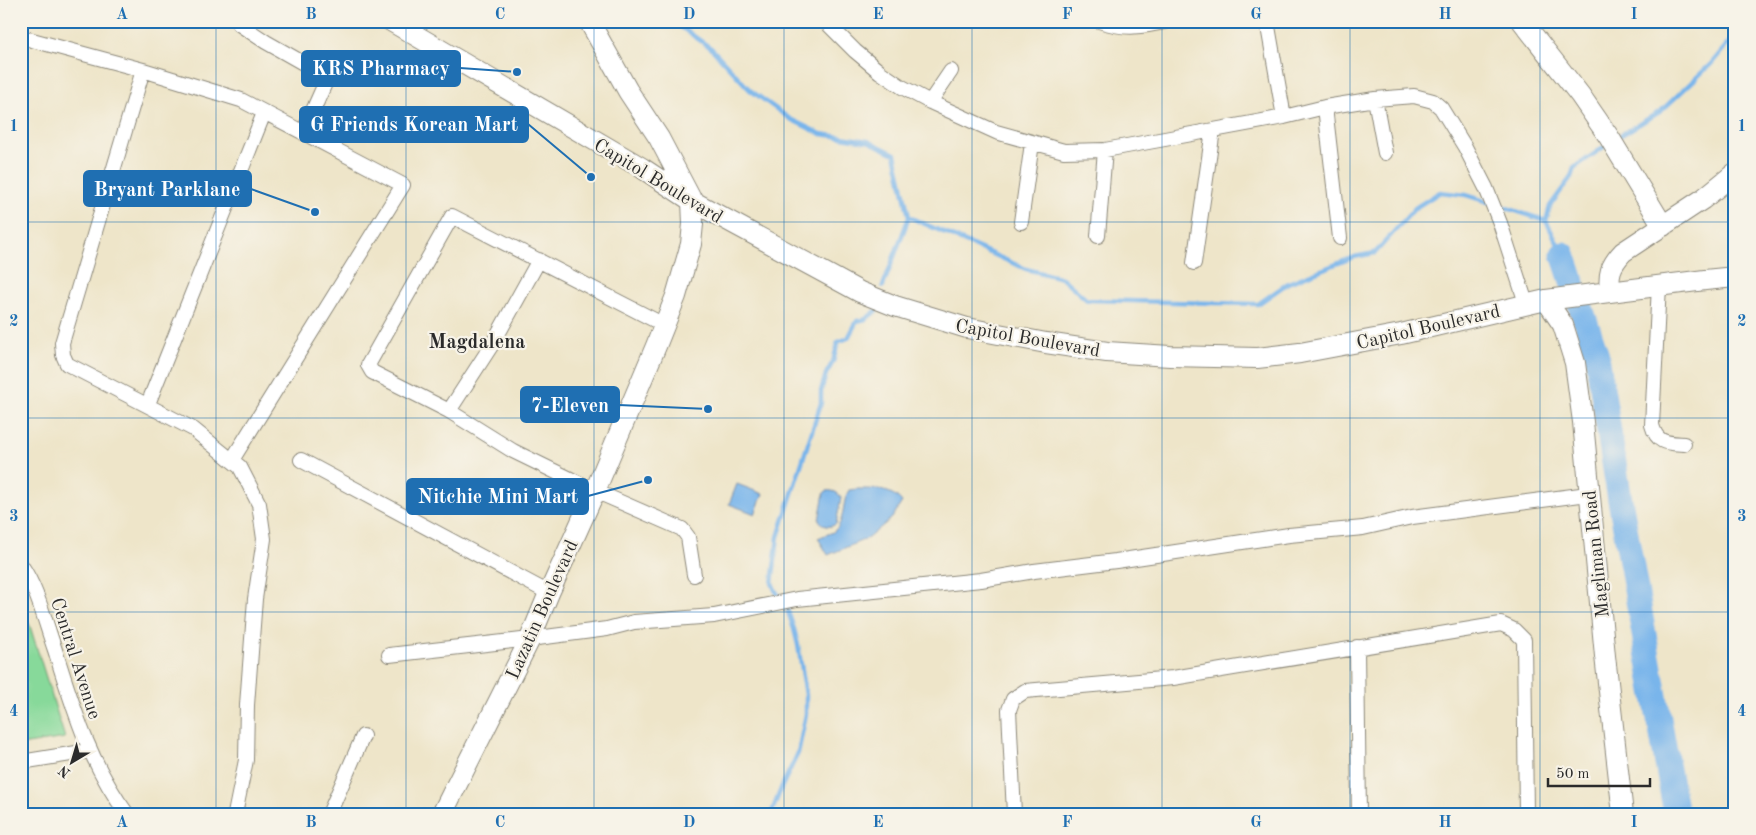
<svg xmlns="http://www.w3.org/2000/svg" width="1756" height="835" viewBox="0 0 1756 835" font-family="'Old Standard TT',serif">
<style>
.green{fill:#87d99a;stroke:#598262}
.water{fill:#79b5eb;stroke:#52708b}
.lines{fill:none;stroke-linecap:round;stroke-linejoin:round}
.stream{stroke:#79b5eb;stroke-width:4.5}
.river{stroke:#79b5eb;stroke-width:25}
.street-casing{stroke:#8c887a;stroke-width:16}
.secondary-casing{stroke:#8c887a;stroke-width:22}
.street{stroke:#fff;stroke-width:14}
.secondary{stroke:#fff;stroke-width:20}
.grid{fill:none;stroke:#1f6fb2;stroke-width:1;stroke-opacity:0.55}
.labels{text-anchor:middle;stroke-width:4.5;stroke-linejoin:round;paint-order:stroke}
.street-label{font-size:19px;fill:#2b2b2b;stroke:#f7f3e8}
.neighbourhood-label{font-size:20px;font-weight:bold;fill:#2b2b2b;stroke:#f7f3e8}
.leader{fill:none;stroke:#1f6fb2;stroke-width:2}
.callout-dot{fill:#1f6fb2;stroke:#f7f3e8;stroke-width:2}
.callout{fill:#1f6fb2;stroke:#1f6fb2;stroke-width:2}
.callout-label{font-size:20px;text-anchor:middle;font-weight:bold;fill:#fff}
.neatline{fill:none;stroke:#1f6fb2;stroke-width:2}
.grid-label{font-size:16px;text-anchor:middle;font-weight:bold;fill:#1f6fb2}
</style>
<rect width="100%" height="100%" fill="#f7f3e8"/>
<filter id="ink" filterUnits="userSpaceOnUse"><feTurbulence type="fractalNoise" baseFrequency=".02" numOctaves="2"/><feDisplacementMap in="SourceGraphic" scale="10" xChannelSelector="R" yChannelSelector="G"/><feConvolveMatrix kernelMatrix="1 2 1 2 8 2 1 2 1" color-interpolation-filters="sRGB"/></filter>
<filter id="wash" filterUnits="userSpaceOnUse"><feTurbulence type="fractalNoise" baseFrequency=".0096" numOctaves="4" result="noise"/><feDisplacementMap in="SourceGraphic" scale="20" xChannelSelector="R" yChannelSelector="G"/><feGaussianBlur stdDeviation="1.12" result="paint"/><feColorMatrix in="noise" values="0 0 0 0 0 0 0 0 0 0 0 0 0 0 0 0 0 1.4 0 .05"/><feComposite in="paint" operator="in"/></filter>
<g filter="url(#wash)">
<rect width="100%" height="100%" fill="#eee5c9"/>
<!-- green -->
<path class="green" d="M21,605L30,626L65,738L21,745Z"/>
<!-- water -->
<path class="water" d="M737,484L763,494L755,514L729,504Z
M857,489C873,489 891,488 902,502L892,518L868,538L828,555L818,538C822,536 829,534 833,532C846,523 841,502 849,490Z
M826,491C832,490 839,492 841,498L836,524C829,528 824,527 819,520L824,493Z"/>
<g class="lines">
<!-- stream -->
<path class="stream" d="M672,21L711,48L750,90L790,119L821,134L868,141L895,154L909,217L1026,269L1062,278L1087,300L1258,304L1288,283L1354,257L1375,253L1415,208L1440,192L1466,195L1488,202
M1616,138L1661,111L1711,64L1735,35
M1495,204L1546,221
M1563,254L1546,221L1550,206L1571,177L1574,168L1608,144
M883,286L909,217
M771,814L782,786L798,753L806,714V695L798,645L794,629L786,606L775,590L772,583L778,537L821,403V391L826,374L833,362L838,342L848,338L857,321L866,319L876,311"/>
<!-- river -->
<path class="river" d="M1563,254L1597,356L1619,494L1676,814"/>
</g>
</g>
<g filter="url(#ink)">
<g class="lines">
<defs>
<path id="street" d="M239,21V24L266,42L326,76L327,79L303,133
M825,21L855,51L880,72L902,87L930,102L996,132L1064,151L1105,150L1284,117L1325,107L1375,99L1414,96L1433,101L1441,108L1465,147L1486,188L1500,223L1526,303
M1099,21C1126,30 1142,27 1169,21
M1267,21L1284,117
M21,37L143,70L241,100L403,185L232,460
M143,70L62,343L63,355L67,364L193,429L240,467L259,504L264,539L255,599L247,705L246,760L235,814
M1375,99L1385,153
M930,102L951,71
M1325,107L1340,238
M1021,222L1032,143
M1098,236L1105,150
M1194,263L1213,130
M1659,285L1652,425C1657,444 1667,443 1684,444
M664,325L452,216L368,365L372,372L449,411L513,451L595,491L682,529L688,537L694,575
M148,404L264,113
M449,411L493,343L539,260
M301,460L549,593
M21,565C38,590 45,622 55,650C74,710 89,762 127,814
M1357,647L1359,814
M389,655L530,639L607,629L634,622L714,616L797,599L981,580L1034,571L1116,561L1289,535L1363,528L1412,517L1588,494
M21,762L89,751
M329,814L363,736
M1014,814L1009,710L1013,699L1025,691L1173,678L1501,624L1514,630L1524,640L1526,814"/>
<path id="secondary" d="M391,21L642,168L692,201L860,292L895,306L967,328L1046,343L1107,352L1170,356L1257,358L1300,353L1401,334L1546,300L1705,280L1735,277
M1522,21L1580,95L1609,137L1663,226
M1610,292C1608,274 1610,266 1623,252L1703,199L1735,173
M1546,300L1563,325L1575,363L1583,422L1605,656L1623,814
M442,814L530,639L549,593L595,491L656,346L676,296L691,244L693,224L692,201L659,138L628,91L589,21"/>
</defs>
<!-- street casing -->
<use href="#street" class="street-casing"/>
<!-- secondary casing -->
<use href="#secondary" class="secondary-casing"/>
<!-- street -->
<use href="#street" class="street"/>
<!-- secondary -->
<use href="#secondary" class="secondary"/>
</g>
</g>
<!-- grid -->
<path class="grid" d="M216,21V814M406,21V814M594,21V814M784,21V814M972,21V814M1162,21V814M1350,21V814M1540,21V814M21,222H1735M21,418H1735M21,612H1735"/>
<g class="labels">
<!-- street labels -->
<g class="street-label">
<text transform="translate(659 180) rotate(31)" y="7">Capitol Boulevard</text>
<text transform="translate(1428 326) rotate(-13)" y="7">Capitol Boulevard</text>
<text transform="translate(1028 337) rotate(10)" y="7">Capitol Boulevard</text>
<text transform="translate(1595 554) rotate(-96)" y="7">Magliman Road</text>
<text transform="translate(541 609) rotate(-66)" y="7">Lazatin Boulevard</text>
<text transform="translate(77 658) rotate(72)" y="7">Central Avenue</text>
</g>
<!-- neighbourhood labels -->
<g class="neighbourhood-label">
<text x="477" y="348">Magdalena</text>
</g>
</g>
<!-- callouts -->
<path class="leader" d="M517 72L460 68M591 177L528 124M315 212L251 189M708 409L619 405M648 480L588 496"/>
<g class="callout-dot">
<circle cx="517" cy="72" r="5"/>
<circle cx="591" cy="177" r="5"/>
<circle cx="315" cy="212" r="5"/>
<circle cx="708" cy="409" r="5"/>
<circle cx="648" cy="480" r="5"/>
</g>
<g class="callout">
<rect x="302" y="51" width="158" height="35" rx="5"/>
<rect x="300" y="107" width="228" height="35" rx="5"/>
<rect x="84" y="171" width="167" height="35" rx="5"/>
<rect x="521" y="387" width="98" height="35" rx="5"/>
<rect x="407" y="479" width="181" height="35" rx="5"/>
</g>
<g class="callout-label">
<text x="381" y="75">KRS Pharmacy</text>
<text x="414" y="131">G Friends Korean Mart</text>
<text x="167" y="196">Bryant Parklane</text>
<text x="570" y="412">7-Eleven</text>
<text x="498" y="503">Nitchie Mini Mart</text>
</g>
<!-- margin -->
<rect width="1756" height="835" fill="none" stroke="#f7f3e8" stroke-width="55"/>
<!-- north arrow -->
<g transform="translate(72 762) rotate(218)" stroke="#f7f3e8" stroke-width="4" paint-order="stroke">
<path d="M0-4L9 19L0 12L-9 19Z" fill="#2b2b2b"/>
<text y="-8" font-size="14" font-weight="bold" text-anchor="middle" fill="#2b2b2b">N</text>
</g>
<!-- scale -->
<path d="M1548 778v8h102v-8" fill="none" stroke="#2b2b2b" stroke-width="2.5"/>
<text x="1556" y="778" font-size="15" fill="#2b2b2b" stroke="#f7f3e8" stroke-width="4" paint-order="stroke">50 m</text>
<rect x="28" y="28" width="1700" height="780" class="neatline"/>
<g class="grid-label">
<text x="122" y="19">A</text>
<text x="311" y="19">B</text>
<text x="500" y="19">C</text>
<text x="689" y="19">D</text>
<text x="878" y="19">E</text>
<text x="1067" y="19">F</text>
<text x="1256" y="19">G</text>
<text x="1445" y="19">H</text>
<text x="1634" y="19">I</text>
<text x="14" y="131">1</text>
<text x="1742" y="131">1</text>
<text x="14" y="326">2</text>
<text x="1742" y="326">2</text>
<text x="14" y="521">3</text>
<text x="1742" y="521">3</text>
<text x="14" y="716">4</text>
<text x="1742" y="716">4</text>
<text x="122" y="827">A</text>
<text x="311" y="827">B</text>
<text x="500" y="827">C</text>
<text x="689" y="827">D</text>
<text x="878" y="827">E</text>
<text x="1067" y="827">F</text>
<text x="1256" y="827">G</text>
<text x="1445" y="827">H</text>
<text x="1634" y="827">I</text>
</g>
</svg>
